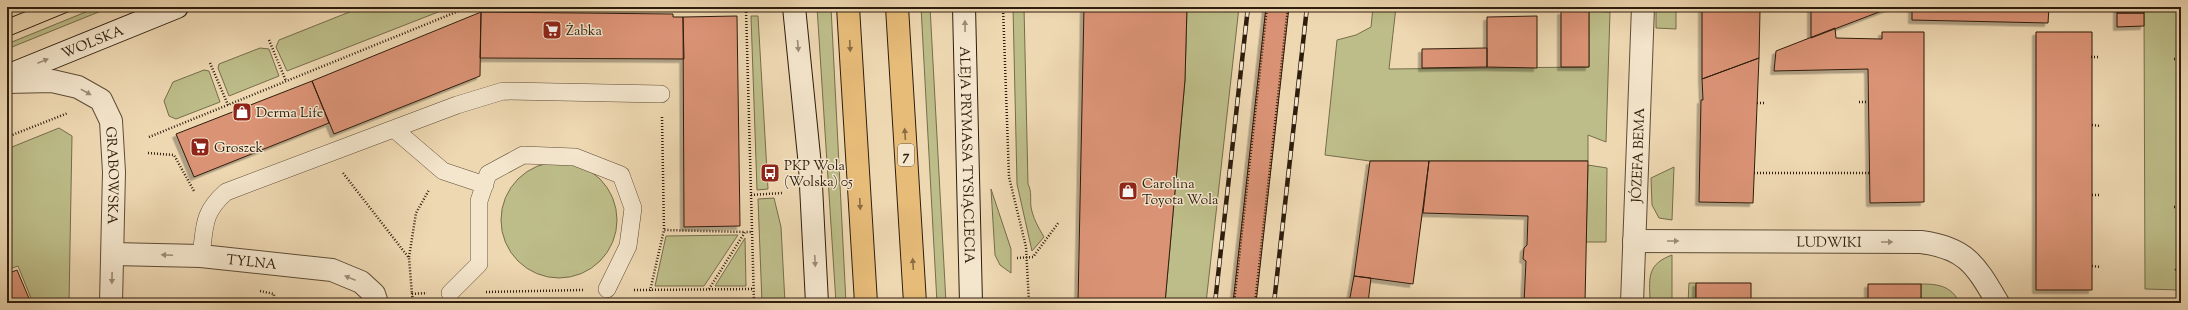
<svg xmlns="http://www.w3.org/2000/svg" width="2188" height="310" viewBox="0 0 2188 310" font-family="'Sorts Mill Goudy',serif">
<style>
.green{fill:#bdbd89;stroke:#766d4b}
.building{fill:#db9376;stroke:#2e1d0d;filter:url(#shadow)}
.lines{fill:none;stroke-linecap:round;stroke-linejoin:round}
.lane-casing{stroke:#5e4c36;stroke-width:18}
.street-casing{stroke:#5e4c36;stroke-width:24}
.secondary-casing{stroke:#2e1d0d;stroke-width:24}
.primary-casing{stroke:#2e1d0d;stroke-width:24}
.path{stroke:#2e1d0d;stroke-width:2.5;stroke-dasharray:1 2;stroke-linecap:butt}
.lane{stroke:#f4e6cd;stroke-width:17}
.street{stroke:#f4e6cd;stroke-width:22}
.secondary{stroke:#f4e6cd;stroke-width:22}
.primary{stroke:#e7bc79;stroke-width:22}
.tram{stroke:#2e1d0d;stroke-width:1}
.rail-casing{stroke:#2e1d0d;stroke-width:4.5}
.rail{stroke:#f4e6cd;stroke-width:3;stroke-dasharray:9;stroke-linecap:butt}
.oneway{fill:#9b8c77}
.oneway2{fill:#8a6c43}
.labels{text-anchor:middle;stroke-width:3;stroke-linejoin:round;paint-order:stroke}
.shield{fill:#f4e6cd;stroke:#695947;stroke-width:1}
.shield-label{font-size:13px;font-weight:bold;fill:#2e1d0d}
.poi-label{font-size:14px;fill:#2e1d0d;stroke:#f4e6cd;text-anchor:start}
.street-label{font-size:14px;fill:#2e1d0d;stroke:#f4e6cd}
</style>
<defs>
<filter id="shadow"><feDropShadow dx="-3.5" dy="3.5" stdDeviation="0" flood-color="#0004"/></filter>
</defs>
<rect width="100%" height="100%" fill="#eed8b2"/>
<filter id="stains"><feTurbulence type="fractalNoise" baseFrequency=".005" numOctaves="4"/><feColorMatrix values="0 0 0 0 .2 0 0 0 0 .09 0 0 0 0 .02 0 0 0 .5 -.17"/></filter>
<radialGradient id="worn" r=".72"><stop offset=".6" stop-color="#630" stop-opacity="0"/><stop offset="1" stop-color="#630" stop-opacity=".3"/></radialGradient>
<!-- green -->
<path class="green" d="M98,7H111L7,49V44Z
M362,7H451L287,71L276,47L279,40Z
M817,7H831L846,303H836Z
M921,7H930L946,303H937Z
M1013,7H1024L1028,184C1032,192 1030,198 1031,207C1033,218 1038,227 1044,237L1032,251L1017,184Z
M1187,7H1239L1206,303H1165L1185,80Z
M1373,7H1396L1389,69L1589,67V11L1610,12L1606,142L1588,135V161H1370L1325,155L1337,40L1356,35L1371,27Z
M1656,7H1676V29L1656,28Z
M2144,7H2181V290L2145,289Z
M751,16H758L768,189L757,190Z
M260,48L269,49L279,76L229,96L218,68L219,64Z
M204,70L209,71L220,102L176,119L169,116L164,101L173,82Z
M59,128L72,136L69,303H33L18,266L7,270V149Z
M501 220a58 58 0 1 1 116 0a58 58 0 1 1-116 0Z
M1588,165L1607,168L1606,242H1586Z
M1674,167L1672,220L1659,218L1652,205L1651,178Z
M991,189L1011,249V273L1000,265L995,255Z
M774,198L781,227L785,303H762L758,199Z
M738,235L704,286H655L666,236Z
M745,238L746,286H715Z
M1672,255V300L1650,299C1649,276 1648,264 1672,255Z
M1689,283H1696V303H1688Z
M1921,284C1939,284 1951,286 1960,303H1921Z"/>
<!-- building -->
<path class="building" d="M1084,7H1187L1185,80L1165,303H1078Z
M1266,7H1289L1256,303H1233Z
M1702,7H1758L1760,10L1759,58L1702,79Z
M1794,7H1892L1811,38V8Z
M1912,7H2049L2048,23L1912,20Z
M2117,7H2144V13H2117Z
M1561,11H1589V67H1561Z
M481,12L673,14V17H683L684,59L480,58Z
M481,12L480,76L334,134L312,81Z
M2117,13H2144V26L2117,27Z
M737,16L740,226L684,227L683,17Z
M1537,16V68L1487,67V17Z
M1835,28L1836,38L1882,39V32H1924V202L1870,203L1868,69L1774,71L1776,51Z
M2036,32H2092V290H2036Z
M1487,48V67L1422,68V49Z
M1759,58L1753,203L1699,202L1701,100H1703L1702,79Z
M312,81L329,123L194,177L176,134Z
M1370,161H1429L1413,284L1354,276Z
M1429,161H1588L1585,303H1524L1526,261L1523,259L1524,248L1527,245L1528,216L1423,213Z
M17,270L31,303H7V274Z
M1354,276L1371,278L1368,303H1349Z
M1696,283H1751V303H1696Z
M1868,284H1921V303H1868Z
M199,299L247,303H199Z"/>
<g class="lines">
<defs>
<path id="lane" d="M394,129L443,171L485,185
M201,256C205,227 202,213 226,192L457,105L503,91L661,94
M450,293L479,264V201L488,174L523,155L575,157L621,175L633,208L628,246L607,289"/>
<g id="street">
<path id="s1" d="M7,82L52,81L78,87L101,100L111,121L114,172L111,303"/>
<path id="s2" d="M1634,241L1921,242C1967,248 1976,266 1998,303"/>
<path id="s3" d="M113,254L201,256L332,270L361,282L374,294L377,303"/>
<path id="s4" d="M1632,303L1643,7"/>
</g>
<g id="secondary">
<path d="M794,7L810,166L817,303"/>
<path id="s5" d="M964,7L971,303"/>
<path id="s6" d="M7,76L177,7"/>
</g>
<path id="primary" d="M848,7L866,303
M897,7L915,303"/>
</defs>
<!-- lane casing -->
<use href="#lane" class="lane-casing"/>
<!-- street casing -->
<use href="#street" class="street-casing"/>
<!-- secondary casing -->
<use href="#secondary" class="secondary-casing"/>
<!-- primary casing -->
<use href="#primary" class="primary-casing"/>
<!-- path -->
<path class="path" d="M466,7L762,9
M1003,7L1009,177L1026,247L1029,303
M746,9L754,303
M269,40L286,81
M2091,57H2100
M2174,59H2181
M210,63L228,105
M1859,102H1868
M1757,103H1765
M662,117L664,230
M2092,125L2101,126
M7,137L68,113
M149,137L466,8
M148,153L174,155L194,191
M343,173L409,258L412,294
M1754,173H1869
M751,195L782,193
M2092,195H2101
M2174,207H2181
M409,257L416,213L429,190
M1017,258L1033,257L1059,222
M2092,266L2101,267
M2175,270L2181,266
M709,289L745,232H752
M634,290L754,289
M260,291L274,294V303
M650,291L664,230L745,232
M486,292L583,290
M413,303L412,294L427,293
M1234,303L1267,7
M1255,303L1288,7"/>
<!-- lane -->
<use href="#lane" class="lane"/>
<!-- street -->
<use href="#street" class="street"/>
<!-- secondary -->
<use href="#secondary" class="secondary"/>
<!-- primary -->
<use href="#primary" class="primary"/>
<!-- tram -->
<path class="tram" d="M7,19L37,7
M7,37L80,7"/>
<defs>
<path id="rail" d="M1215,303L1248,7
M1274,303L1307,7"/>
</defs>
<!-- rail casing -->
<use href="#rail" class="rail-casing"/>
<!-- rail -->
<use href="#rail" class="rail"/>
</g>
<!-- one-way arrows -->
<defs><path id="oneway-solid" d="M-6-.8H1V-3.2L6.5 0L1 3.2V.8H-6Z"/></defs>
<g class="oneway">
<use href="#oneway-solid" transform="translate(965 26) rotate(-91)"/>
<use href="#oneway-solid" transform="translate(798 46) rotate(85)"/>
<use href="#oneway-solid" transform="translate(43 61) rotate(-22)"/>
<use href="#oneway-solid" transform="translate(86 92) rotate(29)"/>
<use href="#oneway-solid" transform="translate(1673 241)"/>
<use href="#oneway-solid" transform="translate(1887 242)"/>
<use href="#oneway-solid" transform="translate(167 255) rotate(-178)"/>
<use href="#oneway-solid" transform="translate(815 261) rotate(87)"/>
<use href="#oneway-solid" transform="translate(112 278) rotate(91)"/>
<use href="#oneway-solid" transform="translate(350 278) rotate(-158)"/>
</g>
<g class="oneway2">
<use href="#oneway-solid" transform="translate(850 46) rotate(87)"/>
<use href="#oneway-solid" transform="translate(905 134) rotate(-94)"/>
<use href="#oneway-solid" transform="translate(860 204) rotate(87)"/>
<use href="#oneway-solid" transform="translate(913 264) rotate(-94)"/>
</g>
<!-- icons -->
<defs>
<symbol id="supermarket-square" viewBox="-11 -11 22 22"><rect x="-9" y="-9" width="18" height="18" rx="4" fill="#8f2418" stroke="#f4e6cd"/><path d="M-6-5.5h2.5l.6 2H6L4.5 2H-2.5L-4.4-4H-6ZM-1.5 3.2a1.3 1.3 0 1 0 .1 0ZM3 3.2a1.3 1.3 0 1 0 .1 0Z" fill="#fff"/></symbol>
<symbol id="shop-square" viewBox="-11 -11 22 22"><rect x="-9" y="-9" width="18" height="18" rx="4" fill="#8f2418" stroke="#f4e6cd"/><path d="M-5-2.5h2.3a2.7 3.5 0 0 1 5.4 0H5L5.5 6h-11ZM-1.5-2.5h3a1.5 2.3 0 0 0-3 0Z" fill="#fff"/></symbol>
<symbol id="bus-square" viewBox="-11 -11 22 22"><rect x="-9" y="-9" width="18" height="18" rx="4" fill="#8f2418" stroke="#f4e6cd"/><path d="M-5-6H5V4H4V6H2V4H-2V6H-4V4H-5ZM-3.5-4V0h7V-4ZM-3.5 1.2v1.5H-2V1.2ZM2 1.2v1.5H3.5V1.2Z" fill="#fff"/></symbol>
</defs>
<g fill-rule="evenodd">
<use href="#supermarket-square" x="541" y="19" width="22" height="22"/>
<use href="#shop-square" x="231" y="101" width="22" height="22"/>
<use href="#supermarket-square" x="189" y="136" width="22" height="22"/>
<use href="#bus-square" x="759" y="162" width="22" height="22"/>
<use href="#shop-square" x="1117" y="180" width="22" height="22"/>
</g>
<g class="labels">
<!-- shield labels -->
<rect class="shield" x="898" y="144" width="16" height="22" rx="3"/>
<g class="shield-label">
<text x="906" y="160">7</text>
</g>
<!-- poi labels -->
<g class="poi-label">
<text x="566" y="35">Żabka</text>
<text x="256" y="117">Derma Life</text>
<text x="214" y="152">Groszek</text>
<text x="784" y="170">PKP Wola<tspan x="784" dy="16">(Wolska) 05</tspan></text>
<text x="1142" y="188">Carolina<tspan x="1142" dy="16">Toyota Wola</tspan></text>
</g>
<!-- street labels -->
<g class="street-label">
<text dy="5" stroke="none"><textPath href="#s6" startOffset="92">WOLSKA</textPath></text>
<text dy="5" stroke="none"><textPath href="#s5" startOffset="148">ALEJA PRYMASA TYSIĄCLECIA</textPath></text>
<text dy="5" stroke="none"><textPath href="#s4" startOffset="148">JÓZEFA BEMA</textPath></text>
<text dy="5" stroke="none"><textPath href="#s1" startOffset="176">GRABOWSKA</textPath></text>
<text dy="5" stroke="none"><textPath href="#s2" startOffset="195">LUDWIKI</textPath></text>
<text dy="5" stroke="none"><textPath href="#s3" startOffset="139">TYLNA</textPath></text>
</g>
</g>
<!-- margin -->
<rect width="2188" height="310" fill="none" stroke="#eed8b2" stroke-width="24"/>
<rect x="8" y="8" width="2172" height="294" fill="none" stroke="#2e1d0d" stroke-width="2"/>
<rect x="12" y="12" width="2164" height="286" fill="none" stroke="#2e1d0d"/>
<rect width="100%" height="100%" filter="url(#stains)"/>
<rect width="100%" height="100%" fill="url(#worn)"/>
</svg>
